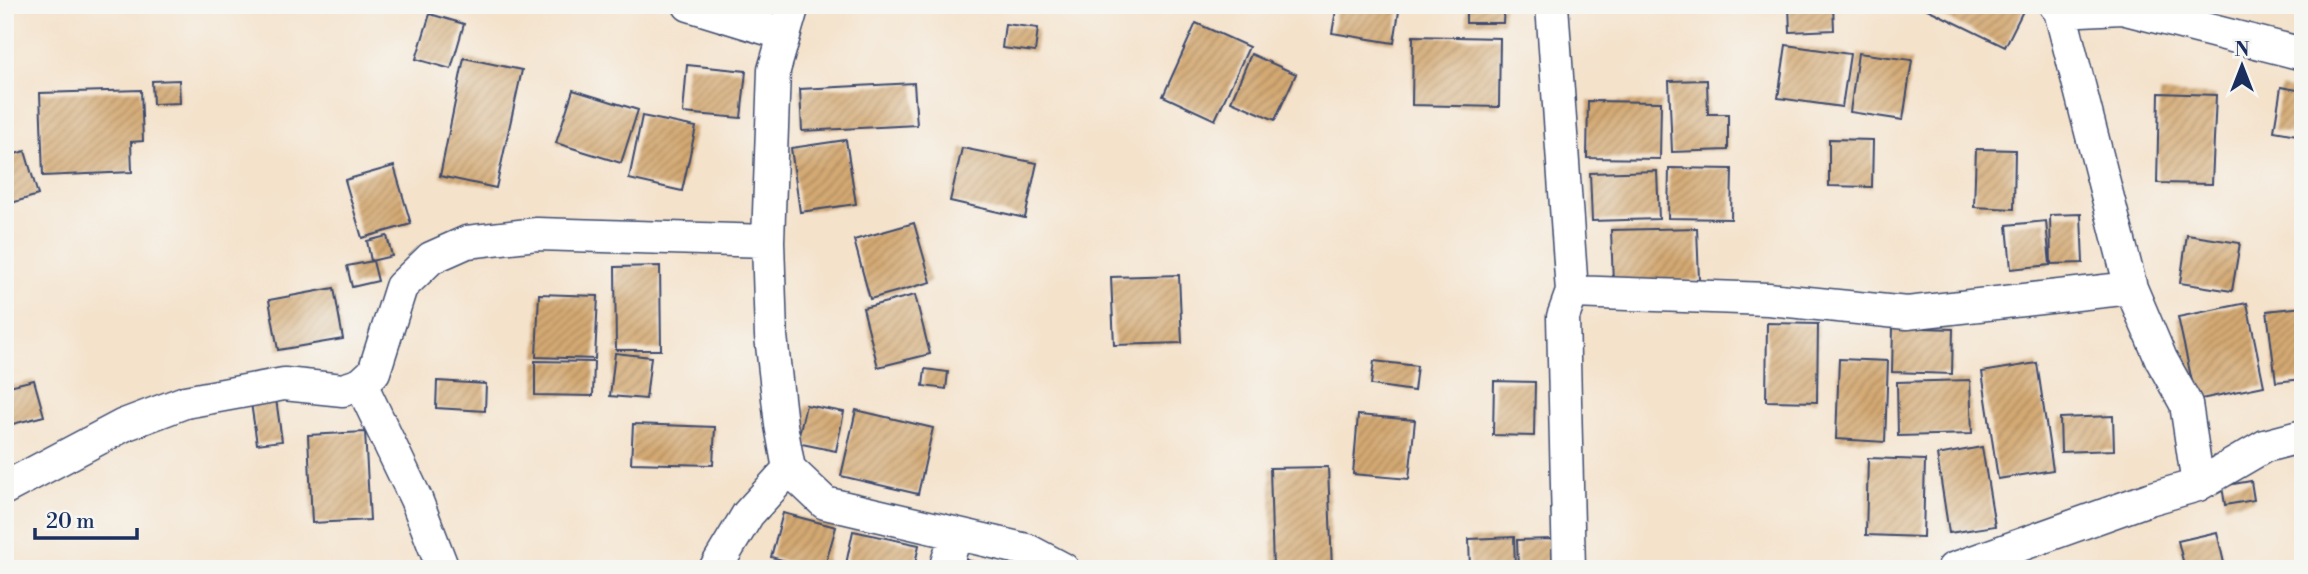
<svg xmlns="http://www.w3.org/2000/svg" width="2308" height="574" viewBox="0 0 2308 574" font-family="'Libre Bodoni',serif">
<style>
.building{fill:url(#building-hatch)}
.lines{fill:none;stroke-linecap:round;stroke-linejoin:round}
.minor-casing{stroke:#3c4a6e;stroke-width:35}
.minor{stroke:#fff;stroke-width:32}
</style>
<defs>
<pattern id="building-hatch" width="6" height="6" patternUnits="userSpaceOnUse" patternTransform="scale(1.75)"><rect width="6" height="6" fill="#d4a972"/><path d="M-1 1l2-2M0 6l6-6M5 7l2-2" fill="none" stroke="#ab8a61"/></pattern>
</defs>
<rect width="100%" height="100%" fill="#f6f6f2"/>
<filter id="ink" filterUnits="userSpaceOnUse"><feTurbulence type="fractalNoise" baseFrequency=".0143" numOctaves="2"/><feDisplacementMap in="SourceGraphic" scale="14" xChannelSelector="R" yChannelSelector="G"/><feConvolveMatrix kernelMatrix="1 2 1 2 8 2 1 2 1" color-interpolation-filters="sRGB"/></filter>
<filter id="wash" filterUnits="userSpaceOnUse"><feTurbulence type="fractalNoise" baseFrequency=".00686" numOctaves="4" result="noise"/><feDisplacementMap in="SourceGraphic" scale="28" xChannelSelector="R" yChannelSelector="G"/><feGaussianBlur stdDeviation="1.57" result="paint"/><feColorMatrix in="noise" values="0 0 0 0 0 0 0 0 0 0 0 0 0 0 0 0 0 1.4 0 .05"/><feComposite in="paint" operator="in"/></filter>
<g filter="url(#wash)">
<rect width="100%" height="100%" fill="#f4e2cb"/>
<g id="blocks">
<!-- building -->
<path class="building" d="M1337,5H1400L1394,43L1332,33Z
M1466,5H1504L1503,23H1466Z
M1789,5H1833L1834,30L1790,32Z
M1919,5H2026L2005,47Z
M430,14L464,24L451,69L416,59Z
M1196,23L1249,47L1215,120L1163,96Z
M1005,24L1038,28L1035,52L1002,48Z
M1413,36L1500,38L1499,107L1412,105Z
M1786,45L1850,54L1842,107L1778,98Z
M1858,53L1912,60L1903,120L1850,112Z
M1251,54L1296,74L1275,120L1231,101Z
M464,58L522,70L496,188L440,176Z
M687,65L746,71L741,118L683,113Z
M179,80L180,103L153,104L152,81Z
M1707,80L1708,114H1728V150L1672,152L1669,81Z
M914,83L917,125L802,131L800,89Z
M2281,87L2303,91V136L2274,131Z
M141,90L143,141L131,142L132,172L43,176L40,93Z
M573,90L638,110L621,163L556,143Z
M2159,93L2216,95L2212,184L2157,183Z
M1588,101L1661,102L1660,159L1587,158Z
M642,116L696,127L682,191L629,179Z
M1829,139L1873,140L1872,187L1829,186Z
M846,140L856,204L800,212L791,148Z
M962,148L1037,163L1025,218L950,201Z
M1976,149L2015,150L2014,209L1974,207Z
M25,151L38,195L5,205V157Z
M394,166L411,224L362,238L345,180Z
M1669,168L1732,169L1731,219L1668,218Z
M1657,171L1659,219L1592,221L1590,173Z
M2081,214L2083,263L2051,264L2050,215Z
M2046,221L2050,265L2011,269L2007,225Z
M914,223L931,282L870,299L854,240Z
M1697,228L1699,280L1613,282L1611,230Z
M2187,235L2240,243L2232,291L2180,283Z
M387,236L392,256L371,261L367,241Z
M373,261L378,281L352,287L347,266Z
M660,266L661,350H616L615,267Z
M1179,275L1182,343L1114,345L1111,277Z
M334,288L343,339L278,350L269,300Z
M539,294L598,296L595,359L536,357Z
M915,295L930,354L878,367L863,308Z
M2247,303L2264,386L2196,400L2178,317Z
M2303,307V379L2276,382L2267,311Z
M1767,323L1818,324L1817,402L1766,401Z
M1893,327L1953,329L1952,374L1892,372Z
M615,353L651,357L646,399L610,396Z
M1839,359L1888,361L1885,442L1836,439Z
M535,361L594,362L593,396L535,395Z
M1374,361L1417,366L1414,391L1371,385Z
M2037,363L2053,470L1998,479L1982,372Z
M925,369L948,372L946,389L923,386Z
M34,380L44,416L5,426V387Z
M1970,380L1972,434L1898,436L1897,382Z
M437,381L486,384L485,411L436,408Z
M1494,381L1535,382L1534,436L1493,435Z
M275,392L282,441L257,444L250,396Z
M806,405L844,412L836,451L797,443Z
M856,410L933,428L918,494L841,476Z
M1358,415L1415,420L1409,479L1353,474Z
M2113,416L2114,450L2061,452L2060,418Z
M633,424L715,427L713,465L631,463Z
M365,432L370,520L312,523L308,435Z
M1982,447L1995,526L1949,533L1937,455Z
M1868,458L1925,460L1923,537L1866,535Z
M1328,467L1332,569H1273L1270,468Z
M2251,481L2254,500L2225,505L2222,486Z
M783,513L836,527L824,569H816L771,557Z
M853,531L919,545L914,569H845Z
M2217,532L2224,563L2200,569H2185L2178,541Z
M1514,537L1515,569H1470L1469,539Z
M1552,539L1553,569H1518L1517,540Z
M963,559L997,568V569H961Z"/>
</g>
</g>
<g filter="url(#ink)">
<use href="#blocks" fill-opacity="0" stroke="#3c4a6e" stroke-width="2"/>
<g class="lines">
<defs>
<path id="minor" d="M689,5L784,34
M793,5L774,70L768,241L771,336L781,425L789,469L825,503L1027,550L1063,569
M1552,5L1572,292L1563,317L1569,569
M2055,5L2060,11L2131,288L2161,359L2186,404L2198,485
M2060,11L2122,8L2303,54
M1572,292L1768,299L1907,313L2131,288
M361,384L416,499L443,569
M5,488L124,425L185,402L284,384L343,390L361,384L374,372L401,287L431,258L467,242L537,234L768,241
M715,569L748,514L789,469
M945,569L956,534
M1953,569L2149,499L2198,485L2265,446L2303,436"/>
</defs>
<!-- minor casing -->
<use href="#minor" class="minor-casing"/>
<!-- minor -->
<use href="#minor" class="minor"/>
</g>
</g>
<!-- margin -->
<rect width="2308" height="574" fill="none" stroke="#f6f6f2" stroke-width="28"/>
<!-- north arrow -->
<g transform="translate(2242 66)" stroke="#f6f6f2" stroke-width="5" paint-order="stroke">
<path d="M0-5L12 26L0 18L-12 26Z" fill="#1b2f5e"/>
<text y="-10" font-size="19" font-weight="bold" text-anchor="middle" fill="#1b2f5e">N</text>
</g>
<!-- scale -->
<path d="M35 528v10h102v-10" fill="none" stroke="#1b2f5e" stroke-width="3.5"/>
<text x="46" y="528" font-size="21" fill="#1b2f5e" stroke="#f6f6f2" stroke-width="5" paint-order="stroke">20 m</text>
</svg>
